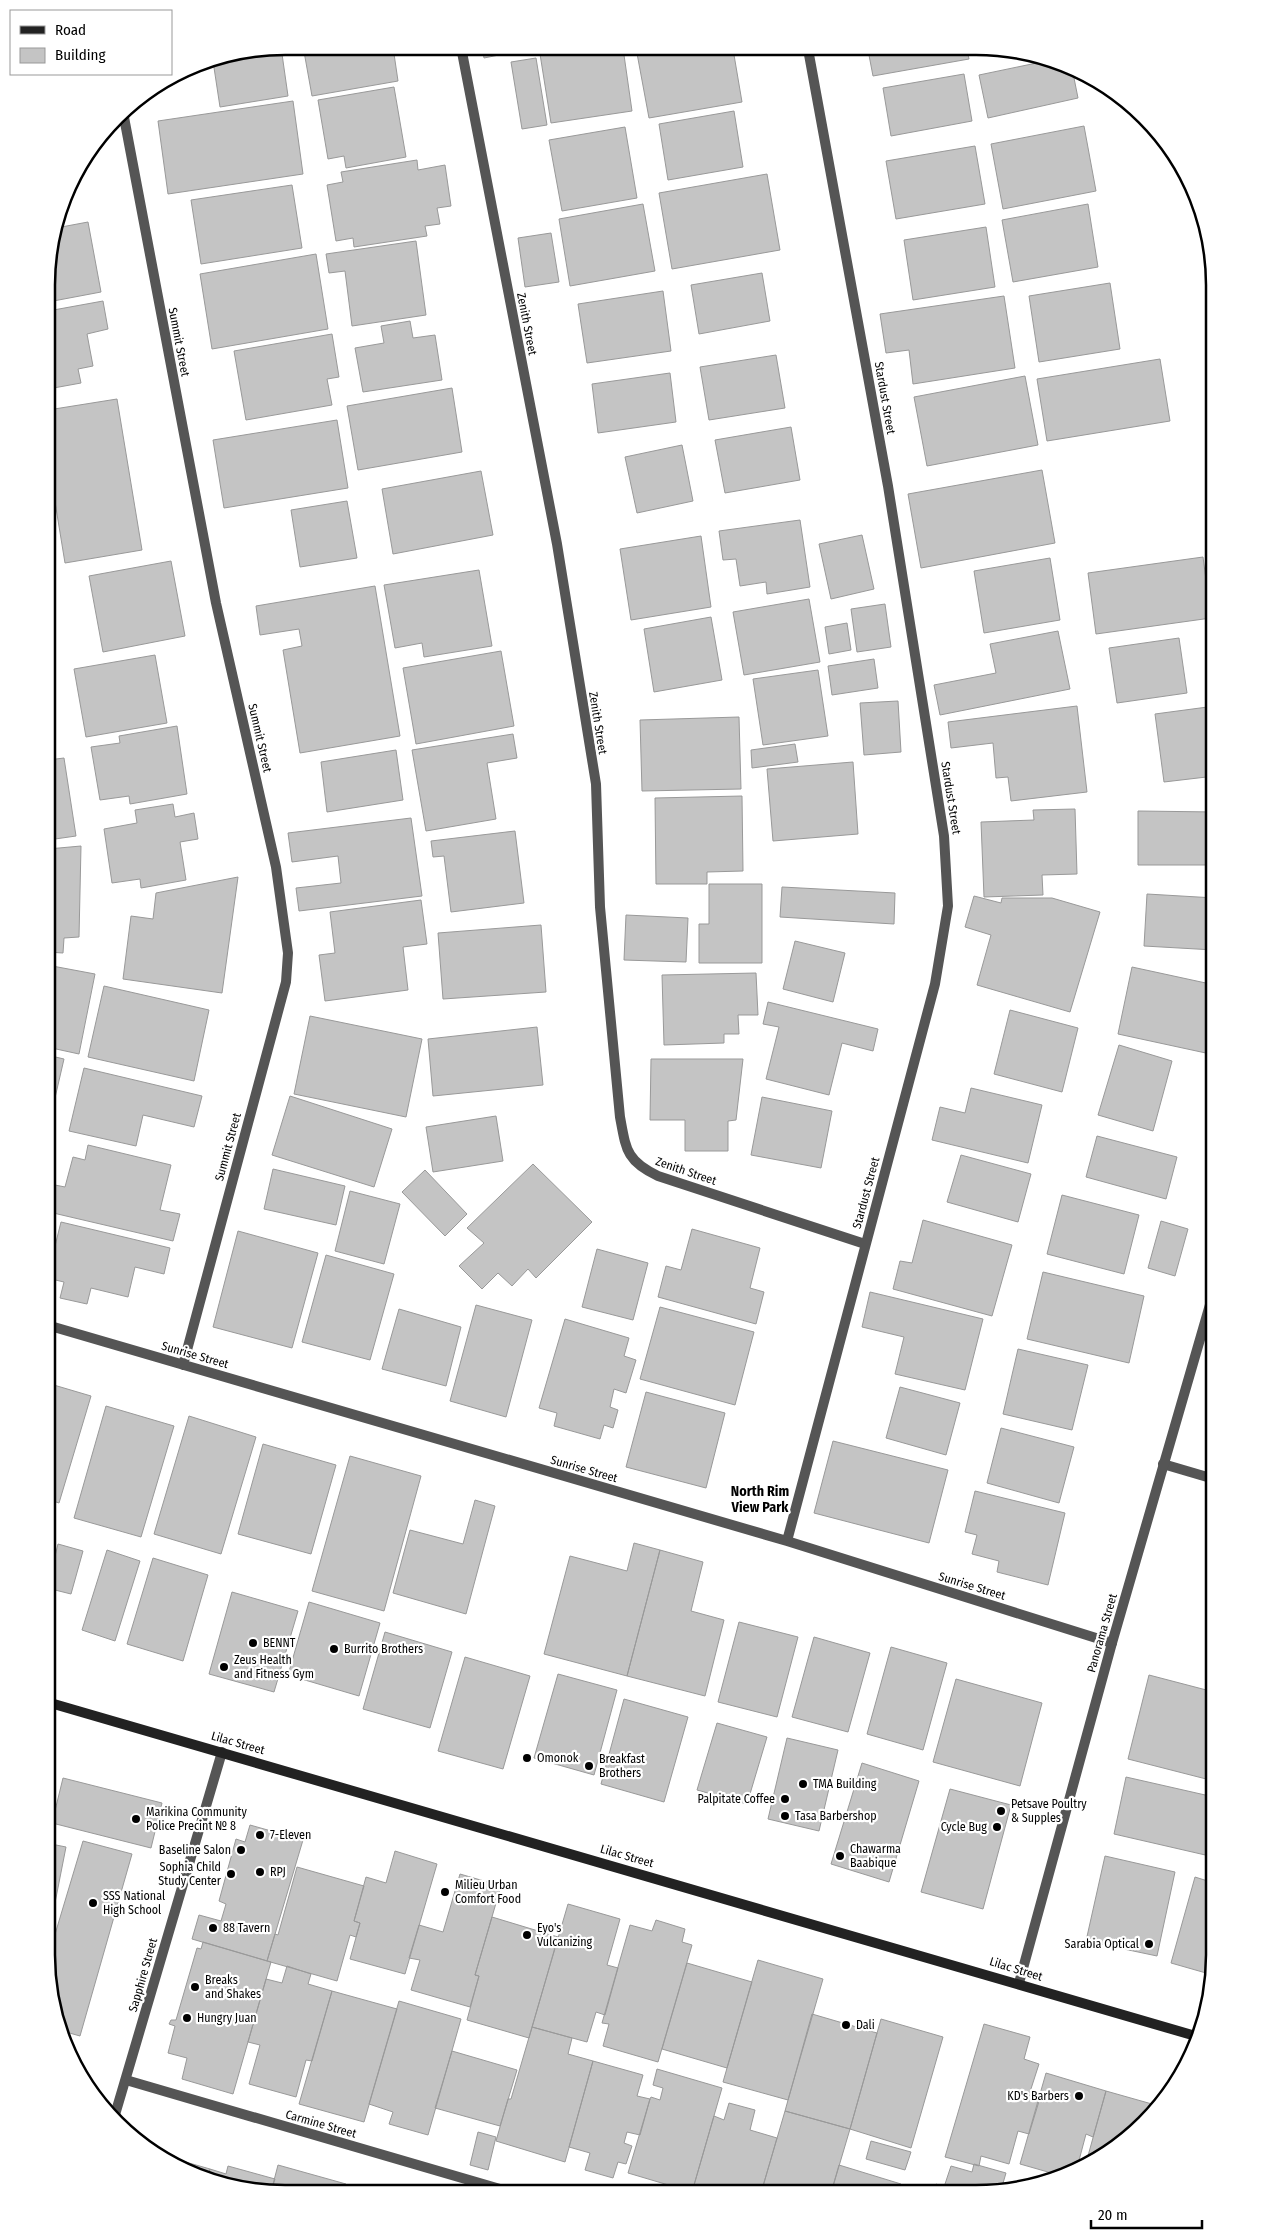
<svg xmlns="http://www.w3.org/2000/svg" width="1261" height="2240" viewBox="0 0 1261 2240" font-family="'Fira Sans Condensed',sans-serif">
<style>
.building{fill:#c4c4c4;stroke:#999}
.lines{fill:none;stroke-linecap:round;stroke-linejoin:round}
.minor{stroke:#555;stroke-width:10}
.tertiary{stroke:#555;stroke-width:10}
.secondary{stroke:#222;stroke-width:10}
.poi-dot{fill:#000;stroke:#fff;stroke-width:2}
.labels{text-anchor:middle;stroke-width:4.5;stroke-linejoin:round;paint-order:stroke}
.street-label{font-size:12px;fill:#000;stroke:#fff}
.poi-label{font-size:12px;fill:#000;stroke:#fff;text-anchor:start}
.neighbourhood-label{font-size:14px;font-weight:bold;fill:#000;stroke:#fff}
.rim{fill:none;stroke:#000;stroke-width:2.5}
</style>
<rect width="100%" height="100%" fill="#fff"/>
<!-- building -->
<path class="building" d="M303,46L393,47L398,81L312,96Z
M281,47L288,96L220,107L213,61Z
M482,47L534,48L484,58Z
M581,48H623L632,111L551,123L540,54Z
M636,48L733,49L742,102L649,118Z
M868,50H967L969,59L873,76Z
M536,58L547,125L522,129L511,62Z
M1051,60L1072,68L1078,98L988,118L979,75Z
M964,74L972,121L891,136L883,88Z
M394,87L406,157L346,168L344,156L328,159L318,100Z
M293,101L303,174L168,194L158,121Z
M734,111L743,167L668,180L659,124Z
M1084,126L1096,191L1003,209L991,144Z
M625,127L637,198L562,211L549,140Z
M975,146L985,204L896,219L886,161Z
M417,160L418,170L445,165L451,206L437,208L440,224L425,226L427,236L354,247L353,238L336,241L327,185L343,182L341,172Z
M767,174L780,250L672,269L659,193Z
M292,185L302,248L201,264L191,200Z
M643,204L655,271L570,286L559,219Z
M1088,204L1098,267L1013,282L1002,220Z
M88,222L101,292L48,302V254L56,228Z
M986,227L995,287L913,300L904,240Z
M551,233L559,282L525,287L518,238Z
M416,241L426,315L352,326L345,271L329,273L326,254Z
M316,254L328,329L212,349L200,274Z
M762,273L770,321L699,334L691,285Z
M1110,283L1120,349L1039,362L1029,296Z
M663,291L671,351L587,363L578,304Z
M1004,296L1015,368L913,384L909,350L886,353L880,314Z
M103,301L108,329L87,334L93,366L78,369L81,383L48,389V311Z
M410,321L413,338L435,335L442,380L363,392L355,348L384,343L381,326Z
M332,334L339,377L327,379L332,405L246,420L234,351Z
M776,355L785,408L709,420L700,367Z
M1160,359L1170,421L1047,441L1037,379Z
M670,373L676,422L598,433L592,384Z
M1025,376L1038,445L927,466L914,397Z
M452,388L462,452L358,470L347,406Z
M117,399L142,550L65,563L48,459V410Z
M337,420L348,488L224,508L213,440Z
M791,427L800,480L725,493L715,440Z
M682,445L693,501L637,513L625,457Z
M1042,470L1055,543L921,568L908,494Z
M481,471L493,535L393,554L382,489Z
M347,501L357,558L300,567L291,510Z
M800,520L810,587L767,594L766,582L740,586L736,559L723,560L719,531Z
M862,535L874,589L831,599L819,544Z
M701,536L711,607L631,620L620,549Z
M1203,557L1211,618L1096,634L1088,573Z
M1050,558L1060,620L984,633L974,571Z
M171,561L185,636L103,652L89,576Z
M479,570L492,646L424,657L422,643L395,648L384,585Z
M375,586L400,736L300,753L283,650L302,646L299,629L260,635L256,606Z
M809,599L820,662L744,675L733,612Z
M885,604L891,647L857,652L851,609Z
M711,617L722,680L654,692L644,629Z
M48,620L55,666L48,668Z
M847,623L851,650L829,654L825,627Z
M1058,631L1070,689L940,715L934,685L996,673L990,644Z
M1179,638L1187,693L1117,703L1109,648Z
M501,651L514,726L416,744L403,668Z
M155,655L167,723L86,737L74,669Z
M874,659L878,688L832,695L828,666Z
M818,670L828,736L763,745L753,679Z
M898,701L901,752L864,755L860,703Z
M1077,706L1087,792L1011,801L1008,777L996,778L993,743L951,748L948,722Z
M1215,706V776L1164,782L1155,714Z
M739,717L741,789L642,791L640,720Z
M177,726L187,794L130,804L129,796L100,800L91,747L120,743L119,736Z
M513,734L517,758L487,763L496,819L426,831L412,750Z
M795,744L798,762L752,768L751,750Z
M396,750L403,800L327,812L321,762Z
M64,758L76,836L48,840V760Z
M853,762L858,834L773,841L767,769Z
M742,796L743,871L707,872V884H656L655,798Z
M173,804L175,817L194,813L198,839L180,842L186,880L141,888L140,879L112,883L104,829L137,823L135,810Z
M1075,809L1077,874L1042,875L1043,895L984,897L981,822L1034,820L1033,810Z
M1138,811L1215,812V865H1138Z
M411,818L422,896L299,911L296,888L341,883L338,856L292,862L288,833Z
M515,831L524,903L451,912L444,856L433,857L431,841Z
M81,846L79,937L64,938L63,953L47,952L48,849Z
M238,877L222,993L123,979L131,916L153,919L156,893Z
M709,884H762V963H699V924H709Z
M782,887L895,893L894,924L780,917Z
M1147,894L1215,898L1214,950L1144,946Z
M974,896L1001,903L1002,898H1052L1100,912L1070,1012L977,985L991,935L965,927Z
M421,900L427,944L403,947L408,990L325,1001L319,955L335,953L330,912Z
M626,915L688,918L686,962L624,960Z
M541,925L546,992L443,999L438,933Z
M795,941L845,953L833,1002L783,989Z
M47,965L95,974L79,1054L47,1047Z
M1132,967L1215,985V1055L1118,1034Z
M756,973L758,1015H738L739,1034H724V1043L664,1045L662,975Z
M104,986L209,1010L194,1081L88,1057Z
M768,1002L878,1029L873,1051L842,1043L829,1095L766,1079L779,1027L763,1024Z
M1010,1010L1078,1028L1062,1092L994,1074Z
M310,1016L422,1039L406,1117L294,1094Z
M537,1027L543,1085L433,1096L428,1039Z
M1119,1045L1172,1061L1153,1131L1098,1115Z
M47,1055L64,1059L48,1128H47Z
M651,1059H743L736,1120L728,1121V1151H685V1120H650Z
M84,1068L202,1096L194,1127L143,1115L136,1146L69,1131Z
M971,1088L1042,1105L1028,1163L932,1140L940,1107L965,1113Z
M290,1096L392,1129L374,1187L272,1155Z
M762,1097L832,1111L821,1168L751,1155Z
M496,1116L503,1161L433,1172L426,1127Z
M1097,1136L1177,1157L1166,1199L1086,1177Z
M88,1145L171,1165L160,1210L180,1214L173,1241L49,1212L55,1185L65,1187L73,1157L85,1160Z
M961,1155L1031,1174L1018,1222L947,1202Z
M533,1164L592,1222L536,1278L528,1269L512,1286L498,1273L482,1289L459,1266L484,1243L467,1228Z
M273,1169L345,1186L336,1225L264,1209Z
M425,1170L467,1214L445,1236L402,1192Z
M350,1191L400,1204L384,1264L335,1251Z
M1062,1195L1139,1215L1124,1274L1047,1254Z
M47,1220L54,1222L47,1253Z
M923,1220L1012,1245L992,1316L893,1289L900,1261L912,1263Z
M1161,1221L1188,1229L1175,1276L1148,1268Z
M61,1222L170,1248L164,1274L135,1267L128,1297L91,1288L87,1304L60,1298L64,1282L47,1278Z
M692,1229L760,1248L750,1288L764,1292L756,1324L658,1297L666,1266L681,1270Z
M238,1231L318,1253L292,1348L213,1327Z
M597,1249L648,1263L633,1320L582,1307Z
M326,1255L394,1274L370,1360L302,1342Z
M1043,1272L1144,1296L1129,1363L1027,1339Z
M870,1292L983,1319L965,1390L895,1374L904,1337L862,1327Z
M476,1305L532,1320L506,1417L450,1401Z
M660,1307L754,1332L735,1405L640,1379Z
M399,1309L461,1327L446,1386L382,1369Z
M565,1319L629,1338L624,1356L636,1360L626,1393L614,1389L610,1407L618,1410L613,1428L604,1425L600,1439L554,1426L557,1413L539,1408Z
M1018,1349L1088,1365L1072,1430L1003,1414Z
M47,1383L91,1396L59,1503L47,1499Z
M900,1387L960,1403L946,1455L886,1438Z
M646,1392L725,1413L706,1488L626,1467Z
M106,1406L174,1426L141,1537L74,1518Z
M189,1416L256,1437L221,1554L154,1534Z
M1001,1428L1074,1447L1059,1503L987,1483Z
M833,1441L948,1470L929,1543L814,1513Z
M263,1444L336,1465L311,1554L238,1534Z
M350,1456L421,1476L384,1611L312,1591Z
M975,1491L1065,1513L1048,1585L997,1572L999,1561L972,1554L977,1535L965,1532Z
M475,1500L495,1506L466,1614L393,1593L410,1530L463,1544Z
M634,1543L660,1550L627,1676L544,1654L570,1556L627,1571Z
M58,1544L83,1551L71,1594L47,1588Z
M107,1550L140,1561L115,1641L82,1630Z
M660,1550L703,1562L691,1611L724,1620L705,1696L627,1676Z
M153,1558L208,1575L183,1661L127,1644Z
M232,1592L298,1611L274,1692L209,1674Z
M309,1602L380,1623L359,1696L288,1675Z
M739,1622L798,1637L777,1717L718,1702Z
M385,1632L452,1652L430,1728L363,1709Z
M814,1637L870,1653L848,1732L792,1717Z
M891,1647L947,1663L923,1750L867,1734Z
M465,1657L530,1676L503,1769L438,1751Z
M558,1674L617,1690L594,1775L534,1758Z
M1149,1675L1214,1692V1781L1128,1759Z
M956,1679L1042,1703L1020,1786L933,1762Z
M624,1699L688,1717L664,1802L601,1784Z
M717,1723L767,1737L747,1804L697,1790Z
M787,1738L838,1750L819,1831L768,1819Z
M862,1763L919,1781L889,1882L831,1864Z
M1126,1777L1214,1797V1857L1114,1834Z
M63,1778L162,1803L151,1848L52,1823Z
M950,1789L1011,1805L983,1909L921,1892Z
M250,1825L303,1840L267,1961L192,1939L199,1915L221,1921L226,1904L219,1901L236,1839L245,1842Z
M83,1841L132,1854L80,2036L59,2030L47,1961Z
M46,1843L66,1847L52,1918L46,1917Z
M395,1851L437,1864L405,1974L350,1959L360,1923L354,1921L366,1877L386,1883Z
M1105,1856L1175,1872L1157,1956L1086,1941Z
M297,1867L364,1886L354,1921L360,1923L356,1937L350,1935L337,1981L267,1961L275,1934L278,1935Z
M460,1874L501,1886L475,1975L479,1976L470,2007L411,1990L420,1960L409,1958L419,1925L443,1932Z
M1195,1877L1214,1883L1213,1975L1171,1963Z
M568,1904L620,1919L607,1965L618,1968L605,2015L596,2012L587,2042L532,2027Z
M492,1917L558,1937L529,2038L467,2020L479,1976L475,1975Z
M656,1920L685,1929L682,1942L692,1945L658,2062L603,2046L609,2024L602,2023L630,1925L652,1931Z
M203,1942L271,1962L233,2094L182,2079L187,2058L168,2053L175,2026L169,2024L171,2020H176L197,1948L201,1949Z
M758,1960L823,1979L788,2100L723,2082Z
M687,1963L752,1982L727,2068L662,2049Z
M287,1966L311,1974L308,1984L332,1991L312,2061L306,2060L296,2097L249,2084L260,2045L248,2042L266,1979L282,1983Z
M332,1991L397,2009L364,2122L299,2104Z
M399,2001L461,2019L428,2135L389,2124L393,2112L369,2104Z
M812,2014L877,2033L850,2129L785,2111Z
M881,2019L943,2037L911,2148L850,2129Z
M984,2024L1030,2037L1024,2059L1039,2064L1029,2095L1040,2098L1029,2134L1018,2131L1009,2164L981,2156L979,2166L945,2157Z
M532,2027L572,2038L568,2054L593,2061L565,2162L496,2141L508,2099H511Z
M452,2051L517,2070L500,2126L435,2108Z
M593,2061L643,2075L637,2096L650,2099L640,2135L627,2132L624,2143L632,2146L626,2164L618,2162L613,2178L585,2170L590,2153L569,2147Z
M657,2069L722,2088L692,2192L628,2173L650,2099L651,2097L660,2100L663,2088L653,2085Z
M1046,2073L1106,2091L1093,2137L1086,2134L1077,2168L1062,2176L1020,2164Z
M1106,2091L1159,2106L1121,2145L1086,2163Z
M729,2103L755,2110L750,2130L777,2138L761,2193L692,2192L714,2116L724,2120Z
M785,2111L850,2129L831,2193H761Z
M478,2132L496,2137L488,2170L470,2165Z
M871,2141L911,2152L905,2170L866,2159Z
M168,2157L210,2169L207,2179L193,2175L168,2160Z
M974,2164L1006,2173L1001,2190L976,2194H933L936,2184L944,2187L951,2166L972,2172Z
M278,2165L346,2184L344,2192H271Z
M839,2165L901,2184L898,2194L831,2193Z
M228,2166L275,2179L271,2192H254L207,2179L210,2169L226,2174Z"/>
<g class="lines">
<!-- minor -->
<path class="minor" d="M461,47L557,544L596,784L600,907L620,1117C626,1149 626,1161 658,1176L865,1244
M123,112L216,603L276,867L288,953L286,982L183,1365
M47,1325L787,1541L1112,1643
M1163,1464L1214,1479
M787,1541L935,984L948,906L944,836L888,486L808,49
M126,2080L510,2192
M114,2118L222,1752"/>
<!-- tertiary -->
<path class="tertiary" d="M1019,1983L1112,1643L1214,1291"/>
<!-- secondary -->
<path class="secondary" d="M47,1702L1199,2037"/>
</g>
<!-- markers -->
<g class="poi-dot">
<circle cx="253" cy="1643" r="5"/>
<circle cx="334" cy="1649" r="5"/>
<circle cx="224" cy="1667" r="5"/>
<circle cx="527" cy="1758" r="5"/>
<circle cx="589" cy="1766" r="5"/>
<circle cx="803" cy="1784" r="5"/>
<circle cx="785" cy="1799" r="5"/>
<circle cx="1001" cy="1811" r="5"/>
<circle cx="785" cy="1816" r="5"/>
<circle cx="136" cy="1819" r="5"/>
<circle cx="997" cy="1827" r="5"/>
<circle cx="260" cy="1835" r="5"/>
<circle cx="241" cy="1850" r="5"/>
<circle cx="840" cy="1856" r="5"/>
<circle cx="260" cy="1872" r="5"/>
<circle cx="231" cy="1874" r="5"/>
<circle cx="445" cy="1892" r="5"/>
<circle cx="93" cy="1903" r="5"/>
<circle cx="213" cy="1928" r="5"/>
<circle cx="527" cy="1935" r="5"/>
<circle cx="1149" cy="1944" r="5"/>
<circle cx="195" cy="1987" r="5"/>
<circle cx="187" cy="2018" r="5"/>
<circle cx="846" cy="2025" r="5"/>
<circle cx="1079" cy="2096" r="5"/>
</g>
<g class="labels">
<!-- street labels -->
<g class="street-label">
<text transform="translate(527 324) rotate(79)" y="4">Zenith Street</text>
<text transform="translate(179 342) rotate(79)" y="4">Summit Street</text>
<text transform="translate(885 398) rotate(80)" y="4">Stardust Street</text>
<text transform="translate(598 723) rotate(81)" y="4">Zenith Street</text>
<text transform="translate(260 738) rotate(77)" y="4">Summit Street</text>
<text transform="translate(951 798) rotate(81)" y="4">Stardust Street</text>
<text transform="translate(228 1147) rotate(-75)" y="4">Summit Street</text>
<text transform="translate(686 1171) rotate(19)" y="4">Zenith Street</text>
<text transform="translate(866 1193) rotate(-75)" y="4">Stardust Street</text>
<text transform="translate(195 1355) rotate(16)" y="4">Sunrise Street</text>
<text transform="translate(584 1469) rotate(16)" y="4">Sunrise Street</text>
<text transform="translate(972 1586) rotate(17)" y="4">Sunrise Street</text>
<text transform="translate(1102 1633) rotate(-74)" y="4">Panorama Street</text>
<text transform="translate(238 1743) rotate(16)" y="4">Lilac Street</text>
<text transform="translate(627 1856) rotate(16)" y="4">Lilac Street</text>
<text transform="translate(1016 1969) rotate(17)" y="4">Lilac Street</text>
<text transform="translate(143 1975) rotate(-74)" y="4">Sapphire Street</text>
<text transform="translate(321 2124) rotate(16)" y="4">Carmine Street</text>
</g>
<!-- poi labels -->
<g class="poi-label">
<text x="263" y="1647">BENNT</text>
<text x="344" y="1653">Burrito Brothers</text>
<text x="234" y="1664">Zeus Health<tspan x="234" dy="14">and Fitness Gym</tspan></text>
<text x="537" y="1762">Omonok</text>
<text x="599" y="1763">Breakfast<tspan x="599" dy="14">Brothers</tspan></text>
<text x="813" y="1788">TMA Building</text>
<text x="775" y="1803" text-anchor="end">Palpitate Coffee</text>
<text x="1011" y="1808">Petsave Poultry<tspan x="1011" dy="14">&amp; Supples</tspan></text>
<text x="146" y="1816">Marikina Community<tspan x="146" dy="14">Police Precint № 8</tspan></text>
<text x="795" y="1820">Tasa Barbershop</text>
<text x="987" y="1831" text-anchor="end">Cycle Bug</text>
<text x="270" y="1839">7-Eleven</text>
<text x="850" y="1853">Chawarma<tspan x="850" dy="14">Baabique</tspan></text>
<text x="231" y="1854" text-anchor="end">Baseline Salon</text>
<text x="221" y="1871" text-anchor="end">Sophia Child<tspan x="221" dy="14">Study Center</tspan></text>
<text x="270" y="1876">RPJ</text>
<text x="455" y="1889">Milieu Urban<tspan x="455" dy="14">Comfort Food</tspan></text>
<text x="103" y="1900">SSS National<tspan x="103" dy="14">High School</tspan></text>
<text x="223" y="1932">88 Tavern</text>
<text x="537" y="1932">Eyo's<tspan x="537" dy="14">Vulcanizing</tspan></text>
<text x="1139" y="1948" text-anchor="end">Sarabia Optical</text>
<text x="205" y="1984">Breaks<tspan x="205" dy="14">and Shakes</tspan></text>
<text x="197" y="2022">Hungry Juan</text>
<text x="856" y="2029">Dali</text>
<text x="1069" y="2100" text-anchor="end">KD's Barbers</text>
</g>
<!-- neighbourhood labels -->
<g class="neighbourhood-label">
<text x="760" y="1496">North Rim<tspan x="760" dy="16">View Park</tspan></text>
</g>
</g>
<!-- crop -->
<path d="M0 0H1261V2240H0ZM285 55H976A230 230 0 0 1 1206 285V1955A230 230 0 0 1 976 2185H285A230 230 0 0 1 55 1955V285A230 230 0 0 1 285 55Z" fill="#fff" fill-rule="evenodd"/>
<path class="rim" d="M285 55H976A230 230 0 0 1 1206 285V1955A230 230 0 0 1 976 2185H285A230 230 0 0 1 55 1955V285A230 230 0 0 1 285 55Z"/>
<!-- legend -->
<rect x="10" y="10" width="162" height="65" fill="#ffffff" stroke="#999999"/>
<rect x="20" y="26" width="25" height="8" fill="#222222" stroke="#999999"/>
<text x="55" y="35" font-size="15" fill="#000000">Road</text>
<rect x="20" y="48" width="25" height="15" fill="#c4c4c4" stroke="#999999"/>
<text x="55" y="60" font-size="15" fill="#000000">Building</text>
<!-- scale -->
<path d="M1091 2220v8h111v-8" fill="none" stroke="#000000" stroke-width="2.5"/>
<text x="1098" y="2220" font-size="15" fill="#000000" stroke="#ffffff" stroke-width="4" paint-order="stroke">20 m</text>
</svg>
